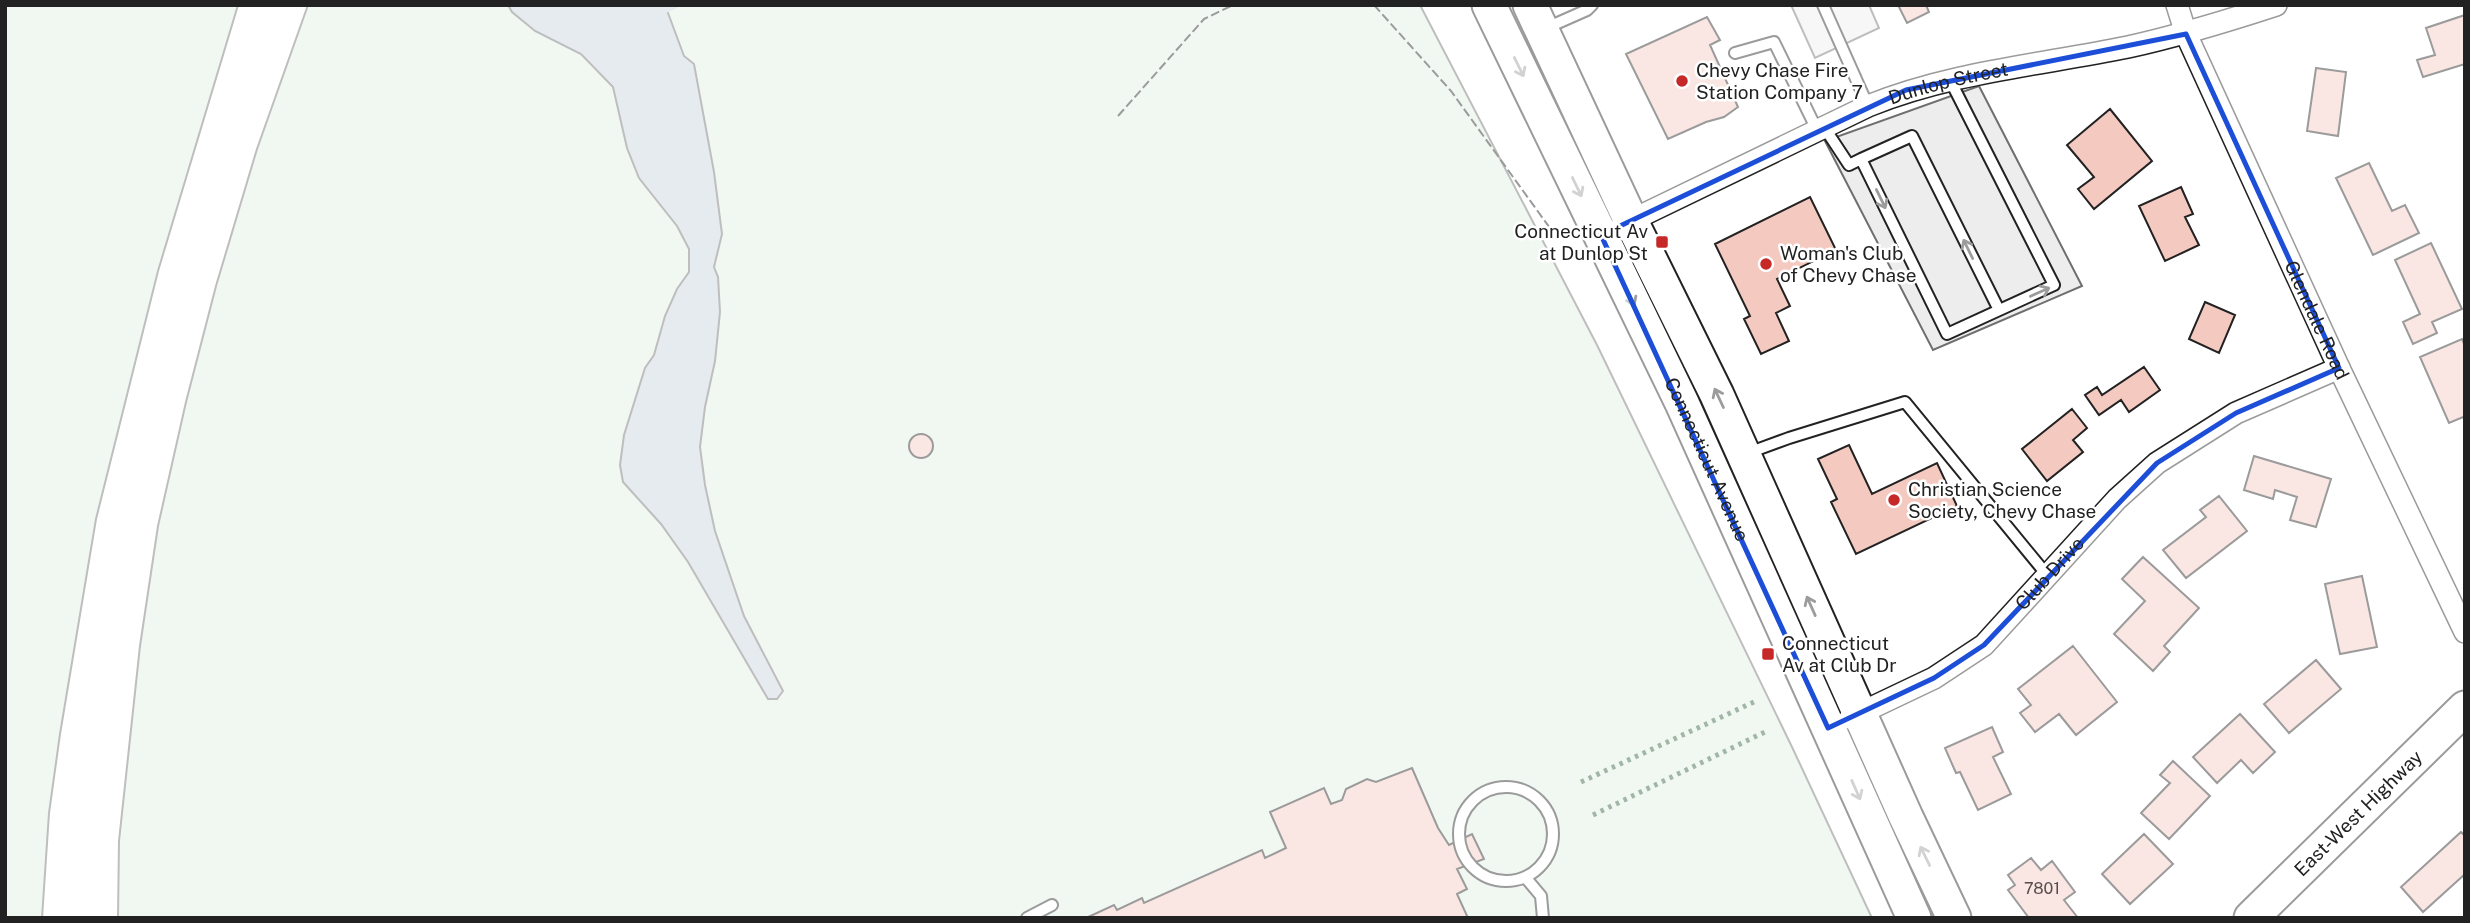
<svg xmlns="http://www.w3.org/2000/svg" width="2470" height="923" viewBox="0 0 2470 923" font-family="'Public Sans',sans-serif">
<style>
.green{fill:#e0efe3;stroke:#6f6f6f;stroke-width:2}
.parking{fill:#ededed;stroke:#6f6f6f;stroke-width:2}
.water{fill:#c7d3dd;stroke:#6f6f6f;stroke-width:2}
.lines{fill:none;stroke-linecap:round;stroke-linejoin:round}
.stream{stroke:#c7d3dd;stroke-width:7}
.building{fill:#f3c9c0;stroke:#222;stroke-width:2}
.lane-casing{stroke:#222;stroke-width:14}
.street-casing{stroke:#222;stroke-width:24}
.primary-casing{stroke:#222;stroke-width:37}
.lane{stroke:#fff;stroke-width:10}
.street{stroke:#fff;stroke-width:21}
.primary{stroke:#fff;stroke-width:33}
.hedge{stroke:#2f5e38;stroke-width:5;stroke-dasharray:3.5 5;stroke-linecap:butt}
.fence{stroke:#222;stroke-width:2;stroke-dasharray:9 3.5;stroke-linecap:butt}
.oneway{stroke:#9c9c9c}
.marked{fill:none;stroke:#1d4ed8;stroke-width:5;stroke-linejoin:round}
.poi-dot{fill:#c62828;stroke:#fff;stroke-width:2.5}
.labels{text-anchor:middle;stroke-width:5;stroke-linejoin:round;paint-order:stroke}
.number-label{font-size:16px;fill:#564c4a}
.poi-label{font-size:19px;fill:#222;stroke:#fff;text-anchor:start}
.street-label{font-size:19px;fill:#222;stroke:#fff}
</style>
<rect width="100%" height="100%" fill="#fff"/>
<!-- green -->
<path class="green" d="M5,5H238L158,271L96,519L60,734L49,813L42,918H5Z
M308,5H1420L1597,345L1792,747L1872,918H118L119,841L140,646L158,526L186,402L216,286L257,149Z"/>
<!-- parking -->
<path class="parking" d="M1791,5H1869L1879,28L1815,58Z
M1979,86L2082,286L1933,350L1825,141Z"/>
<!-- water -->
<path class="water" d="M508,5H665L684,56L694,64L714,172L722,234L714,267L718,277L720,312L715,361L705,407L700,447L705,485L715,531L744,616L783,691L777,699H768L688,562L661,524L623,482L620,465L624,435L645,368L654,355L665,316L677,289L689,272V249L677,226L639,178L627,148L613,87L581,54L535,31L512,12Z"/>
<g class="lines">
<!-- stream -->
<path class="stream" d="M664,10L675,5"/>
</g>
<!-- building -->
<path class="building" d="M1898,5H1926L1929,12L1907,23Z
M2465,15V64L2423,77L2417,60L2435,55L2426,28Z
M1707,17L1720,40L1710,45L1738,107L1724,117L1706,122L1668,139L1626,54Z
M2316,68L2346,72L2338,136L2307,131Z
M2110,109L2152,161L2094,209L2078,189L2094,177L2067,145Z
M2369,163L2392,211L2405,205L2419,233L2373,255L2336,178Z
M2181,187L2193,214L2185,217L2199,245L2165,261L2139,206Z
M1810,197L1836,250L1777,279L1790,306L1776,313L1789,341L1761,354L1744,319L1750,316L1715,244Z
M2431,243L2462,309L2432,322L2437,333L2413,344L2403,322L2420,314L2395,260Z
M2205,302L2235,315L2219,353L2189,339Z
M2462,339L2465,346V421L2463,417L2449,423L2420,357Z
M2144,367L2160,390L2129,412L2121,400L2099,415L2085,395L2097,387L2102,395Z
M2072,409L2087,428L2073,440L2083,452L2047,481L2022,449Z
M909 446a12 12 0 1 1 24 0a12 12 0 1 1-24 0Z
M1849,445L1872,494L1937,463L1957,506L1856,554L1831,502L1837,499L1818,459Z
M2254,456L2331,479L2316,527L2290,520L2297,497L2275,490L2273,499L2244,490Z
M2219,496L2247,531L2186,578L2163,550L2206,517L2200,510Z
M2143,557L2199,608L2164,646L2170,652L2153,671L2114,634L2145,601L2122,579Z
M2362,576L2377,647L2340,654L2325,584Z
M2073,646L2117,702L2076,735L2059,714L2035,732L2020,713L2031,705L2018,689Z
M2316,660L2341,689L2289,733L2264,704Z
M2240,714L2275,752L2253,773L2241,760L2217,783L2193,757Z
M1992,727L2003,752L1993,757L2011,794L1978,810L1960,772L1956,773L1945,748Z
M2173,761L2210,796L2169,839L2141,813L2170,783L2160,775Z
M1412,768L1438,828L1449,845L1472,834L1484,859L1457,869L1467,889L1457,894L1468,918H1086L1114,905L1117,910L1142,898L1144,903L1262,850L1265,858L1286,848L1270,812L1324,788L1331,804L1342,800L1346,789L1367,779L1376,782Z
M2461,832L2465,836V874L2423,912L2401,887Z
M2144,834L2173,864L2130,904L2102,874Z
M2031,858L2041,870L2052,861L2075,892L2064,900L2078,918H2029L2008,890L2015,885L2008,875Z"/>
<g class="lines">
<defs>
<path id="lane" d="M1823,5L1868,106
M1544,29L1587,10L1592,5
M1735,53L1774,42L1817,130
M1950,80L2054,285L1947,334L1861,159L1912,136L1999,310
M1824,127L1849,165L1861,159
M1748,453L1789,438L1905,402L2047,575
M1459 834a47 47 0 1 1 94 0a47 47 0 1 1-94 0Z
M1525,877L1541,896L1543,918
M1027,918L1052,905"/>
<g id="street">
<path id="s1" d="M2177,5L2186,34L2339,368L2465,632"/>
<path id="s2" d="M1622,225L1868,106C1952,72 2040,65 2128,47C2178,36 2227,21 2276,5"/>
<path id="s3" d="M1850,718L1934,678L1984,645L2117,499L2157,463L2236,413L2339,368"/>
</g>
<g id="primary">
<path id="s4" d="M1489,5L1682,403L1914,918"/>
<path d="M1530,5L1631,221L1717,395L1906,817L1954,918"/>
<path id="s5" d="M2251,918L2465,708"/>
</g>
</defs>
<!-- lane casing -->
<use href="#lane" class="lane-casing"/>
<!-- street casing -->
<use href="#street" class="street-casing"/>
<!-- primary casing -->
<use href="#primary" class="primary-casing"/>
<!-- lane -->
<use href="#lane" class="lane"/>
<!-- street -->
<use href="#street" class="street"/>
<!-- primary -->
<use href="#primary" class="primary"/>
<!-- hedge -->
<path class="hedge" d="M1581,782L1756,701
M1593,815L1769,730"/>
<!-- fence -->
<path class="fence" d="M1374,5L1451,91L1552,231
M1118,116L1204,19L1233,5"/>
</g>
<!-- one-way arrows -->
<defs><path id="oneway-shaft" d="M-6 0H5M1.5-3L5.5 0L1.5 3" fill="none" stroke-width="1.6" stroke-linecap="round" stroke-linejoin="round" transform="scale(1.75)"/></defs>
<g class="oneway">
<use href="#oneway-shaft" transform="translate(1519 67) rotate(64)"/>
<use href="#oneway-shaft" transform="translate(1577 187) rotate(64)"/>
<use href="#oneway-shaft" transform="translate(1881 199) rotate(64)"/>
<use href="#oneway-shaft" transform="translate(1968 249) rotate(-116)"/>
<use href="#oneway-shaft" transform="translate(2040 292) rotate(-24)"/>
<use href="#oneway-shaft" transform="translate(1630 296) rotate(64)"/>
<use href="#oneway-shaft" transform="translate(1719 398) rotate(-115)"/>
<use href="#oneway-shaft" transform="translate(1811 606) rotate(-114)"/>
<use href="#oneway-shaft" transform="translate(1856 790) rotate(66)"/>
<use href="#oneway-shaft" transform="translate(1925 856) rotate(-116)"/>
</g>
<!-- marked area -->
<path d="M0 0H2470V923H0ZM2186,34L2339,368L2236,413L2157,463L1984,645L1934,678L1828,728L1601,235L1906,90Z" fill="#fff" fill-opacity=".55" fill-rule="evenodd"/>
<path class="marked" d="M2186,34L2339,368L2236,413L2157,463L1984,645L1934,678L1828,728L1601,235L1906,90Z"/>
<!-- markers -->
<g class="poi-dot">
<circle cx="1682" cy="81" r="7"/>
<rect x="1655" y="235" width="14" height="14" rx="3.5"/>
<circle cx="1766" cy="264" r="7"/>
<circle cx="1894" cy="500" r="7"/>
<rect x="1761" y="647" width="14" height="14" rx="3.5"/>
</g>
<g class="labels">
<!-- number labels -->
<g class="number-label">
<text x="2042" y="894">7801</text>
</g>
<!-- poi labels -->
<g class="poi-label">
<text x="1696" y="77">Chevy Chase Fire<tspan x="1696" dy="22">Station Company 7</tspan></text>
<text x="1648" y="238" text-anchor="end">Connecticut Av<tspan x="1648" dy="22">at Dunlop St</tspan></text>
<text x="1780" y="260">Woman's Club<tspan x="1780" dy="22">of Chevy Chase</tspan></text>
<text x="1908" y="496">Christian Science<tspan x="1908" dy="22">Society, Chevy Chase</tspan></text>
<text x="1782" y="650">Connecticut<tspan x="1782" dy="22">Av at Club Dr</tspan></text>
</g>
<!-- street labels -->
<g class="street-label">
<text dy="7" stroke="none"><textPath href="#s2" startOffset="357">Dunlop Street</textPath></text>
<text dy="7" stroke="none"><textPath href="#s1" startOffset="345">Glendale Road</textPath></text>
<text dy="7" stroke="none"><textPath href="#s4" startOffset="504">Connecticut Avenue</textPath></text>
<text dy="7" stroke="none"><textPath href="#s3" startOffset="250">Club Drive</textPath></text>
<text dy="7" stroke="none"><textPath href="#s5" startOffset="150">East-West Highway</textPath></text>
</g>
</g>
<!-- border -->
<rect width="2470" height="923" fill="none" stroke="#222222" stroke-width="14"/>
</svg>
